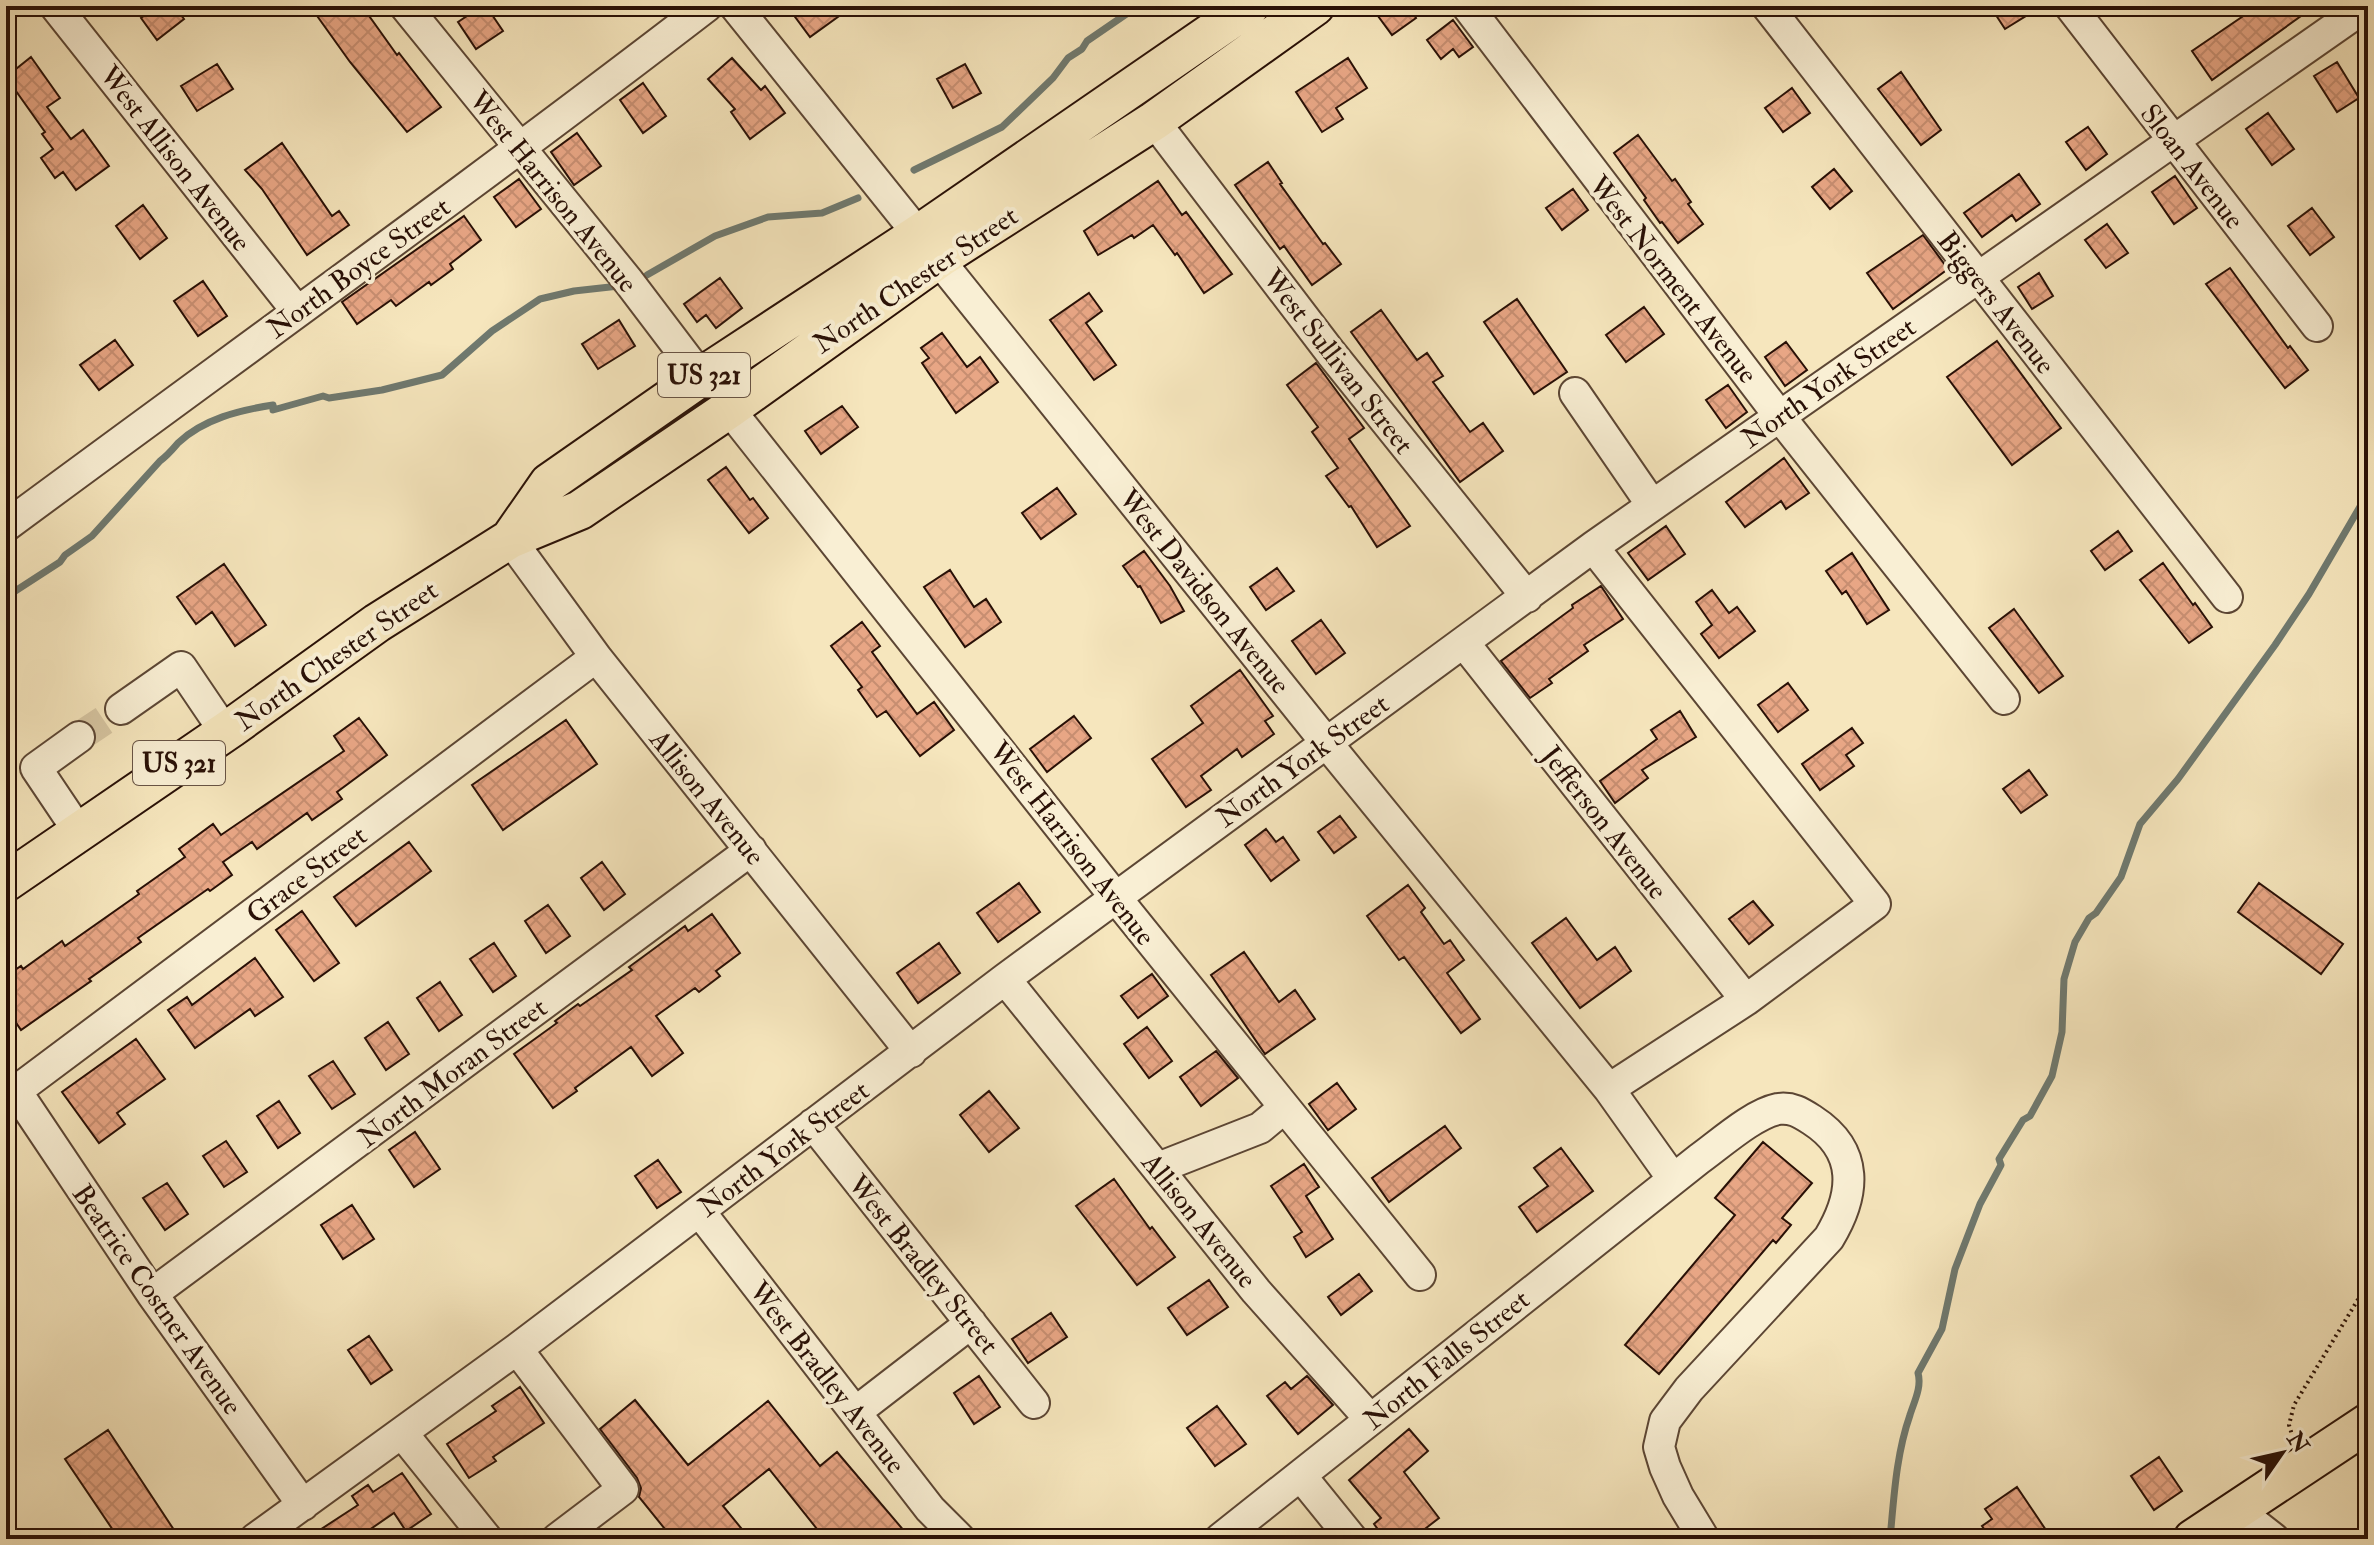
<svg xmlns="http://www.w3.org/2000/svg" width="2374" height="1545" viewBox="0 0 2374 1545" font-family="'IM FELL Double Pica',serif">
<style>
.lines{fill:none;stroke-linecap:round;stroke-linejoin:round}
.stream{stroke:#6f796f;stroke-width:7}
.building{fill:url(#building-cross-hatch);stroke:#291006;stroke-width:2}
.minor-tunnel{stroke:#d7c6a2;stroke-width:30;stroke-dasharray:30 15;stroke-linecap:butt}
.minor-casing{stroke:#5c4634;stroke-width:34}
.major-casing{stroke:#291006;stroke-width:42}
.path{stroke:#291006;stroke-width:4;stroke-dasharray:2 4;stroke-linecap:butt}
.minor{stroke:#f9efd4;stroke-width:30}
.major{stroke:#f6e6bd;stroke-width:38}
.labels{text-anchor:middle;stroke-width:8;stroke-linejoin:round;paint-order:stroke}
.shield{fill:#f9efd4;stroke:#675344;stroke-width:2}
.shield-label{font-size:26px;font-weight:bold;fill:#291006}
.street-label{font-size:28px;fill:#291006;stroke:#f9efd4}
</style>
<defs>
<pattern id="building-cross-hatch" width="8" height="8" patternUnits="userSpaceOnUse" patternTransform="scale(2)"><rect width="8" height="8" fill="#e8a685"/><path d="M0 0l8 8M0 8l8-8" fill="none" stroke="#c78e71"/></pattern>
</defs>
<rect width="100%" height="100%" fill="#f6e6bd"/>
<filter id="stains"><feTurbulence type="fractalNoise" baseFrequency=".0025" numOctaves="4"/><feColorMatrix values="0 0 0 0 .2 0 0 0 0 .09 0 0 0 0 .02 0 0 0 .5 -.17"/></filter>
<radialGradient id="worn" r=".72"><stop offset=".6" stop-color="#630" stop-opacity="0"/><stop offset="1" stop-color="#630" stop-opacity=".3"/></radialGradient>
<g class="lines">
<!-- stream -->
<path class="stream" d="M914,170L1002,127L1053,78L1068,58L1082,49L1087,41L1138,6
M647,275L715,236L768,217L822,213L858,198
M6,597L60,562L65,555L92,536L160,461C168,455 172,450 178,443C203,419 240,410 273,405V410L323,396L329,398L382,390L442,375L492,331L540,299L574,291L619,286
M1890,1539C1894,1497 1896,1455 1910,1415C1914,1402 1922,1387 1918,1373L1942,1329L1955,1269L1980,1204L2001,1165L1999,1159L2023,1120L2030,1116L2052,1076L2062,1032L2064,979L2075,942L2089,918L2096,913L2121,877L2140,824L2178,779L2275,645L2309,594L2368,493"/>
</g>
<!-- building -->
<path class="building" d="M156,6H174L184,19L157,40L141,18Z
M310,6H362L397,55L399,53L441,107L407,132L350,62Z
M482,6H486L503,31L476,49L458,22Z
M787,6H853L810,37Z
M1392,6H1408L1416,18L1392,35L1378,16Z
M1990,6H2042L2005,29Z
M2258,6H2315L2212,80L2192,51Z
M1453,20L1473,47L1459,57L1453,49L1441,59L1427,40Z
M31,57L60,98L47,107L71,139L83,130L109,166L76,190L63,172L55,178L41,158L53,149L42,134L45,132L6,77Z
M732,58L761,90L765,86L785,113L750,139L731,112L735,109L708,79Z
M1348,58L1367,88L1336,108L1343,119L1322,132L1296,92Z
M2337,62L2359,98L2337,112L2314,76Z
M217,64L233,89L197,111L181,86Z
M965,64L981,93L953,108L937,79Z
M1901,72L1941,130L1921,145L1878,89Z
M643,83L666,116L643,133L620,100Z
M1792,88L1810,113L1783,132L1765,108Z
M2268,113L2294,149L2272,165L2246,129Z
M2088,127L2107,154L2086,170L2066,142Z
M577,133L601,166L574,185L551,152Z
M1638,135L1672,181L1675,179L1691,202L1688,204L1703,224L1678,243L1662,222L1660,223L1644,200L1646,198L1614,153Z
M282,143L332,216L339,211L349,225L307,255L262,189L245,170Z
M1268,162L1282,183L1280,184L1323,244L1325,243L1341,264L1312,285L1284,246L1280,249L1235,185Z
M1834,169L1852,191L1830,209L1812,187Z
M2019,174L2040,204L2016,221L2012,215L1982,237L1964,213Z
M2175,176L2197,208L2174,224L2152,192Z
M519,179L541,209L516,227L494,197Z
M1158,181L1182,215L1186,212L1232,274L1204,293L1177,253L1175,255L1153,225L1134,238L1132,235L1098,255L1084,231Z
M1573,189L1588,210L1562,230L1546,208Z
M143,205L167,238L140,259L116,226Z
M2312,208L2334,237L2310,255L2288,226Z
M464,216L481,240L450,264L453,269L431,285L429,282L396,306L391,300L357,324L342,302Z
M2107,224L2128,253L2106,268L2085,240Z
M1923,235L1948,269L1893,309L1867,273Z
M2230,268L2288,348L2290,346L2308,370L2285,388L2206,284Z
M2039,273L2053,296L2032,309L2018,287Z
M720,278L742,308L716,328L706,315L697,322L684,304Z
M203,281L227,316L198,336L174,301Z
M1089,293L1102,311L1086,323L1116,365L1094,380L1050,320Z
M1517,299L1567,372L1534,394L1484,322Z
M1644,307L1664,334L1626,362L1606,335Z
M1381,310L1417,360L1427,353L1443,376L1433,382L1470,432L1483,423L1503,451L1460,482L1351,332Z
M619,320L635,346L598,369L582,344Z
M942,333L967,367L980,357L998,382L956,413L922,363L929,358L921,348Z
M115,340L133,365L99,390L80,365Z
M1997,341L2061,428L2012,465L1947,377Z
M1786,342L1807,370L1785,386L1765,357Z
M1316,363L1364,428L1349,439L1410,526L1377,547L1351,506L1349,507L1326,476L1338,468L1312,432L1318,427L1287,385Z
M1728,385L1747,412L1726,428L1706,400Z
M842,406L858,427L821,454L805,431Z
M1784,458L1809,493L1786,509L1781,501L1745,527L1726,502Z
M726,467L750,500L753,498L768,518L749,533L708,480Z
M1057,488L1076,514L1041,539L1022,513Z
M1666,526L1685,554L1648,580L1628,553Z
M2118,531L2132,551L2105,570L2091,551Z
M1144,551L1170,586L1184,611L1161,623L1140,586L1138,587L1123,566Z
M1852,553L1889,610L1867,624L1846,591L1842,594L1826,571Z
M2163,563L2193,605L2195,603L2212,627L2189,643L2140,580Z
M224,564L266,625L235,646L212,612L196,624L177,597Z
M1277,568L1294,591L1266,610L1250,587Z
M950,570L974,607L986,599L1001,622L965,647L924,587Z
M1601,586L1623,619L1584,645L1588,651L1549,679L1552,683L1530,698L1501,661L1573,608L1572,605Z
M1712,590L1729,613L1737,607L1755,631L1719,658L1701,634L1712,625L1696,602Z
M2014,609L2063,676L2039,693L1989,628Z
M1321,620L1345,653L1316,674L1292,641Z
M862,622L880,646L872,652L917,714L934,702L954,730L920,756L886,711L877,717L858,690L862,687L831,646Z
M1240,670L1273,716L1265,721L1274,734L1242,757L1237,749L1201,776L1211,790L1186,807L1152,759L1203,723L1191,706Z
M1788,683L1808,710L1778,732L1758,705Z
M1680,711L1696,737L1642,770L1648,778L1615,803L1600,781L1657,739L1651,730Z
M1074,716L1091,738L1047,772L1030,749Z
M359,718L387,755L337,792L342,799L312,820L307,813L257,849L252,842L223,862L232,875L210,891L208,889L138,938L141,942L89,979L91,981L21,1030L6,1008V976L21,966L23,969L62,941L65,946L139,894L137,891L185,857L179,849L213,824L221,835L344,751L334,736Z
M566,720L597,764L503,830L472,785Z
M1852,728L1863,743L1846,755L1854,766L1820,790L1802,764Z
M2029,770L2047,795L2021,813L2003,789Z
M1340,816L1356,837L1334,853L1318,832Z
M1266,829L1276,842L1283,837L1299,860L1271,881L1245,845Z
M409,842L431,871L356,926L334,897Z
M602,862L625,894L604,910L581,878Z
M1019,883L1040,912L998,942L977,913Z
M2259,883L2343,944L2321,974L2238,912Z
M1408,885L1425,908L1421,912L1444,944L1450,940L1464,960L1447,973L1480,1019L1461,1033L1404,957L1399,960L1367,916Z
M1753,901L1773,925L1749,944L1729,919Z
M548,905L570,936L546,953L525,921Z
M302,911L339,963L314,981L276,930Z
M712,914L740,953L716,971L720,976L699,992L695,988L656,1016L683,1053L652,1076L631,1047L575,1088L577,1091L553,1108L514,1054L557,1023L555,1021L578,1004L580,1006L632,970L629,967L685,926L688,931Z
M1566,918L1597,960L1615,947L1631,971L1580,1008L1532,943Z
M494,943L516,976L493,992L470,959Z
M939,943L960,973L918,1003L897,973Z
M1244,952L1279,1002L1295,990L1315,1019L1265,1054L1211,975Z
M255,958L283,997L255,1016L250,1009L195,1048L168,1010L187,997L192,1005Z
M1152,974L1168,996L1138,1018L1121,996Z
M440,982L462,1015L439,1031L417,998Z
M388,1022L409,1054L386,1070L365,1038Z
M1147,1027L1172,1061L1149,1078L1124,1044Z
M136,1039L165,1079L117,1113L125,1124L99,1143L62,1092Z
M1216,1051L1238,1078L1201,1106L1180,1077Z
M333,1061L355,1094L332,1109L309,1076Z
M1337,1083L1356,1109L1328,1130L1309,1104Z
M989,1091L1019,1128L989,1152L960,1115Z
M279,1101L300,1133L278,1148L257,1116Z
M1445,1126L1461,1148L1389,1202L1372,1178Z
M415,1132L440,1169L414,1187L389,1150Z
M226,1141L247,1172L224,1187L203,1156Z
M1763,1142L1812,1183L1782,1218L1791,1225L1776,1243L1773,1240L1659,1374L1625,1345L1735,1215L1715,1198Z
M1561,1148L1593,1191L1537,1232L1519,1207L1548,1186L1534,1168Z
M658,1160L681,1192L657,1208L635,1176Z
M1304,1164L1319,1187L1306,1196L1333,1239L1306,1257L1294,1237L1302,1232L1271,1186Z
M1114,1179L1150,1229L1152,1227L1175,1257L1137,1285L1076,1206Z
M167,1183L188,1214L165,1230L143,1198Z
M352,1205L374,1239L343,1259L321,1225Z
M1359,1274L1372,1291L1341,1315L1328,1297Z
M1209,1280L1228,1307L1187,1335L1168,1308Z
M1051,1313L1067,1337L1028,1363L1012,1339Z
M369,1336L392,1370L371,1384L348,1350Z
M979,1376L1000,1407L974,1424L954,1393Z
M1307,1376L1333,1405L1298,1434L1267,1396L1285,1382L1291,1389Z
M520,1387L544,1423L493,1457L496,1461L469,1478L447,1444L496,1411L492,1406Z
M635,1400L688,1465L768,1401L820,1466L837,1452L911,1539H825L769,1469L723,1506L750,1539H673L639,1497L641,1488L637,1478L600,1429Z
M1217,1406L1246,1444L1215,1466L1187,1428Z
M1409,1429L1428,1451L1404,1472L1439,1518L1412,1539H1385L1374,1524L1381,1518L1349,1480Z
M108,1430L180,1539H119L65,1459Z
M2159,1457L2182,1491L2154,1510L2131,1476Z
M402,1473L431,1514L406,1531L394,1513L356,1539H306L358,1505L352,1496L368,1485L373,1492Z
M2017,1487L2052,1539H1991L1982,1526L1992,1519L1985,1509Z"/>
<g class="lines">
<!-- minor-tunnel -->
<path class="minor-tunnel" d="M79,737L121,709"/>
<defs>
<path id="minor" d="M55,6L297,311
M405,6L629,282L701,377
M735,6L1325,741L1609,1089L1673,1179
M1467,6L1780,417L2004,699
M1767,6L2227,597
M2070,6L2317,326
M1154,121L1331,353L1527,597
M1575,393L1652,505
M729,409L1116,898L1420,1275
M6,526C240,353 477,183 707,6
M510,539L596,657L911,1052
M1593,547L1875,904L1746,1000L1609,1089
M1464,643L1746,1000
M121,709L181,667L225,732
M79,832L36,768L79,737
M1005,979L1256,1291L1370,1419
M813,1124L1034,1403
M1158,1168L1260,1128L1284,1108
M700,1212L930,1509L960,1539
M152,1294L751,850
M517,1349L623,1489L557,1539
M857,1411L971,1323
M402,1433L487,1539
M1301,1476L1352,1539
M303,1505L152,1294L16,1091L596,657
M2237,1510L2274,1539
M255,1539L517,1349L1005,979L1593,547L2366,6
M1220,1539L1699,1159C1720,1144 1753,1114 1778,1109C1792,1107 1801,1113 1812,1120C1860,1151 1855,1195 1829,1238L1689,1389L1665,1421L1659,1447L1665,1467L1678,1496L1704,1539"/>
<path id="major" d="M510,539L549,483L701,377L919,234L1250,6
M6,882L231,728L377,623L510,539L580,510L729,409L940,258L1154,121L1315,6
M2193,1539L2368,1423"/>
</defs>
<!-- minor casing -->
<use href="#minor" class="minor-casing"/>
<!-- major casing -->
<use href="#major" class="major-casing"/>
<!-- path -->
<path class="path" d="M2293,1438L2289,1425L2294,1405L2368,1283"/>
<!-- minor -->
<use href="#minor" class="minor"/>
<!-- major -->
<use href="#major" class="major"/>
</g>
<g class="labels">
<!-- shield labels -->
<g class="shield">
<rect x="658" y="353" width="92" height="44" rx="6"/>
<rect x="133" y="741" width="92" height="44" rx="6"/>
</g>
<g class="shield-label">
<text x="704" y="384">US 321</text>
<text x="179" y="772">US 321</text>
</g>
<!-- street labels -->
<g class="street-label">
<text transform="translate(176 158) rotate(52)" y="10">West Allison Avenue</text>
<text transform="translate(2193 166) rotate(52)" y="10">Sloan Avenue</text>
<text transform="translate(554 191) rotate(51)" y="10">West Harrison Avenue</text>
<text transform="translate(358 267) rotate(-36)" y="10">North Boyce Street</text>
<text transform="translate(915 279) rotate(-34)" y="10">North Chester Street</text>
<text transform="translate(1674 279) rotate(52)" y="10">West Norment Avenue</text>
<text transform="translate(1997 302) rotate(52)" y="10">Biggers Avenue</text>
<text transform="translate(1339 361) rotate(52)" y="10">West Sullivan Street</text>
<text transform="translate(1828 382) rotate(-35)" y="10">North York Street</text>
<text transform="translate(1205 591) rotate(51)" y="10">West Davidson Avenue</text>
<text transform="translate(336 655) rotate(-35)" y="10">North Chester Street</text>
<text transform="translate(1302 760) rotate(-36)" y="10">North York Street</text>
<text transform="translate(708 797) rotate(51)" y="10">Allison Avenue</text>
<text transform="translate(1605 822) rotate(52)" y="10">Jefferson Avenue</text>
<text transform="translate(1073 843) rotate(52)" y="10">West Harrison Avenue</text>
<text transform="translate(306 874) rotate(-37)" y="10">Grace Street</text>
<text transform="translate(452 1072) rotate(-37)" y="10">North Moran Street</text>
<text transform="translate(783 1148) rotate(-37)" y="10">North York Street</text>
<text transform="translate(1200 1220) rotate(51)" y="10">Allison Avenue</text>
<text transform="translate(924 1264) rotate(51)" y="10">West Bradley Street</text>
<text transform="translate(158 1299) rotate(55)" y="10">Beatrice Costner Avenue</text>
<text transform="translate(1446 1359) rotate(-39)" y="10">North Falls Street</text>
<text transform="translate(828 1377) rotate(52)" y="10">West Bradley Avenue</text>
</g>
</g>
<!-- margin -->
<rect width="2374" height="1545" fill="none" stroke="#f6e6bd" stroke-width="32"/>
<rect x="8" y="8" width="2358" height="1529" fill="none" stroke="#291006" stroke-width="4"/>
<rect x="16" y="16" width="2342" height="1513" fill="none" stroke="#291006" stroke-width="2"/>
<!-- north arrow -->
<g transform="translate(2282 1453) rotate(56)" stroke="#f9efd4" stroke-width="6" paint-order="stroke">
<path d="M0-6L14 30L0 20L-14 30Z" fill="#291006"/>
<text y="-12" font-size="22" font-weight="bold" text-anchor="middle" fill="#291006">N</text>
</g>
<rect width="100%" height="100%" filter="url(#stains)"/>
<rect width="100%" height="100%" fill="url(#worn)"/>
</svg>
